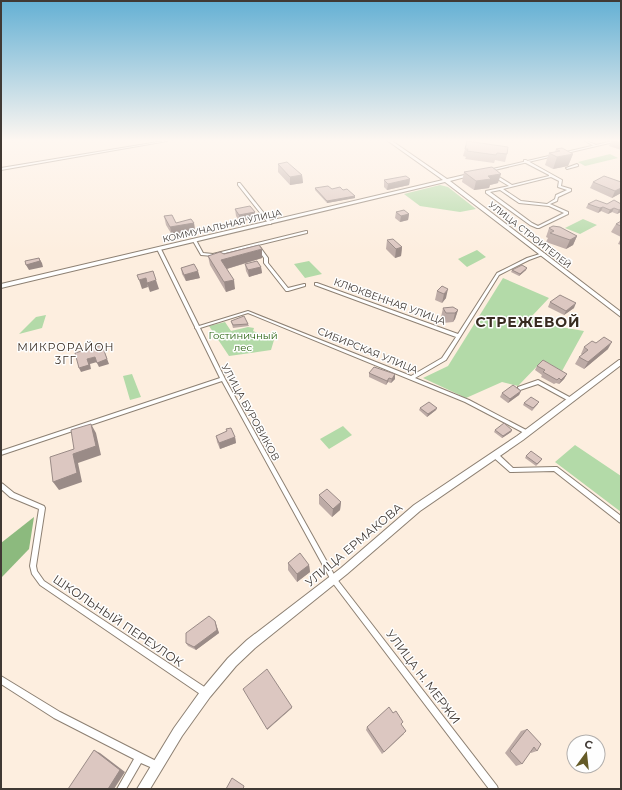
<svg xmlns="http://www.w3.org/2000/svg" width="622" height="790" viewBox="0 0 622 790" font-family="Montserrat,sans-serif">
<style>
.green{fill:#b3daa8}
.forest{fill:#8cba7e}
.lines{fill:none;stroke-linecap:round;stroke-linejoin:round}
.street-casing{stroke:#8d8073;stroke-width:2}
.secondary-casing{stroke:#8d8073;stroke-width:2}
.street{fill:#fff;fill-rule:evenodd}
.secondary{fill:#fff;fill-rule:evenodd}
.wall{fill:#bdaba6}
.shaded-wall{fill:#9a8b87}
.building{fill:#dcc7c1;stroke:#9a8b87}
.labels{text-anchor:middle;stroke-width:3;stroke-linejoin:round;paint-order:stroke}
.far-street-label{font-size:9px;fill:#403934;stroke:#fefefe}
.street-label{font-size:10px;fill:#403934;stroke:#fefefe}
.park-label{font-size:10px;fill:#28620f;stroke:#fefefe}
.neighbourhood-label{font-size:11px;letter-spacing:1px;fill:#372b20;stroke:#fefefe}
.near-street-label{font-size:12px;fill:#403934;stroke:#fefefe}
.district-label{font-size:14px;font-weight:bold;letter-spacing:1px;fill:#372b20;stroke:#fefefe}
</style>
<rect width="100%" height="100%" fill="#fdeedf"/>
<!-- green -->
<path class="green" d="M610,154L618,158L585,166L578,162Z
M440,185L448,187L476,209L460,212L420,206L404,194Z
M583,219L597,225L580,234L565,228Z
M477,250L486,257L467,267L458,259Z
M309,261L322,274L305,278L294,264Z
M503,278L549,298L532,316L555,326L584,331L562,371L543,360L518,386L502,382L466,398L423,378L448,366Z
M46,315L42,328L19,334L36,317Z
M225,322L231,331L248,327L254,328L253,331L274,340L271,350L229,356L209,326Z
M132,374L141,397L130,400L123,376Z
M343,426L352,435L329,449L320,439Z
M575,445L621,476V512L555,462Z"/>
<!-- forest -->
<path class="forest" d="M34,517L29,549L1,578V543Z"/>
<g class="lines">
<defs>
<path id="street" d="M164,141H167L1,170V168Z
M585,141H587L596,145L594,146Z
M524,160H526L562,180L561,186L571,189V191L558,197L557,201L550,204L568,212V214L539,228H537L530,225L486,193V191L509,186L494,177V175H496L512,185L549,176V175L524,162ZM551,177L559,181L558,187L567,190L556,195L555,199L547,204L521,201L503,189ZM500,190L519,203L549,206L564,213L538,226L532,223L490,192Z
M577,164L578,165V166L567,169L566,168Z
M238,183H240L271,222V224H269L238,185Z
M306,231H307V233L213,256L201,255L193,241L196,240L203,253L213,254Z
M258,247H260L268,258V263L288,288L304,284H305V286L288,291H286L264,263V258L257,248Z
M158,248L161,249L199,326L248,311L411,376L442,358L456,337L315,285V283H317L458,334L497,273L527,258L543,253L545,254L529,260L499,275L446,360L415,378L469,400L528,431L529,432L528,433L526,434L465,402L248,313L200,328L225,379L336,578L497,786L498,789H489L332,582L222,381L1,455V451L220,378L196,329L195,328V327L157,249Z
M538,380L573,399L574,400L573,401H569L538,384L520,390L518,388V387Z
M493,453H497L513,468L555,467H557L621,516V523L619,522L554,471L512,472H510L493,457L492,455Z
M1,483L3,484L14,493L44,506L45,508L36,566L37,571L44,581L209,690L210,693L209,696L206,697L203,696L40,585L32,574L30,566L39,509L10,497L1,489Z
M1,676L60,712L160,763L161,766L160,769L157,770L141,763L126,789H117L134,759L54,718L1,684Z"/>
<path id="secondary" d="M388,141H392L447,179L473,173V175L450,181L621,312V317L445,182L1,288V284L443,180Z
M613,141H618L486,172L484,171Z
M619,360H621V365L523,440L420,511L347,574L255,648L236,666L210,697L182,736L150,789H137L174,728L202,689L228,658L247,640L341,568L414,505L517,436Z"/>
</defs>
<!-- street casing -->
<use href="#street" class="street-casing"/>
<!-- secondary casing -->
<use href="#secondary" class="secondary-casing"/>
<!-- street -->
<use href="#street" class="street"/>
<!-- secondary -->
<use href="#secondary" class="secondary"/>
</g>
<!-- wall -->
<path class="wall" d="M611,141H621V150L609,146Z
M465,149L507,154L505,162L495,160L494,163L465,159L466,157L463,156Z
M556,149L573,154L568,166L553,169L545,165L549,153L555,152Z
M278,164L302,175L303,183L290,185L278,172Z
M464,172L498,183L490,185L489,188L474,190L462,182Z
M410,179L409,185L387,190L384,187V180Z
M593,182H621V193L612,198L590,188Z
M315,188L343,190L355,198L327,203L315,190Z
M588,204H621V212L617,214L612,212L608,214L601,211L598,213L586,208Z
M235,209L255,212V218L240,222L236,216Z
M396,212L409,214L408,220L400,222L395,218Z
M164,216L176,223H194L195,231L172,235L166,225Z
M621,221V237L611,232L616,224Z
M549,228L577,236L573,245L566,249L546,242L548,238L546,237Z
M621,238V245L618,244Z
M387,240L402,247L401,256L395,258L386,249Z
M224,254L262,258L227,269L235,289L226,292L210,265L208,256Z
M245,264L261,267L262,273L249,277L246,271Z
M181,268L200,278L186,281L182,274Z
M512,270H526L519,276L511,272Z
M442,286L446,298L442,303L435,300L437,291Z
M550,302L574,308L564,315L548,307Z
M443,308L458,310L455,319L453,322L443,323L441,317Z
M231,321L248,324L249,326L233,328Z
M584,347L608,349L584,369L575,364L579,357L582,355L581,354Z
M537,366L567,374L564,379L559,384L556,383L554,384L541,377L542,375L535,370Z
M369,373L395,374V379L391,383L388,382L386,385L369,377Z
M521,391L519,395L508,403L500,397L502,393Z
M524,403L538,404L532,411L523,405Z
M420,408H437L436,410L427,417L419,410Z
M226,429L235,437L236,443L220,449L217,442L216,436L227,432Z
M495,430H512L511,432L502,438L494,432Z
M526,456L542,459L541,461L536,466L525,458Z
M319,495L341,502L340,510L332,517L319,504Z
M288,563L309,565L310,572L297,582L288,570Z
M216,624L219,633L196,650L188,646L186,643Z
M367,727L404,734L382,754L366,730Z
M527,729L537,751L531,753L530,752L522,764L516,766L505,753L521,731Z"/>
<!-- shaded-wall -->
<path class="shaded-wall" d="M573,154L568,166L553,169L557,157Z
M501,174L498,183L490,185L489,188L474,190L476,181L488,176Z
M302,175L303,183L290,185V177Z
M410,179L409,185L387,190L388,184Z
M621,188V193L612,198L615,191Z
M355,196V198L327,203V201Z
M603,207L601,211L598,213L600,208Z
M614,208L612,212L608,214L610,210Z
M621,209V212L617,214L619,210Z
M255,212V218L240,222L239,215Z
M409,214L408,220L400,222L401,216Z
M194,223L195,231L172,235L170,227Z
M577,236L573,245L566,249L570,240Z
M402,247L401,256L395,258L396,249Z
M262,249V258L223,270L221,260Z
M39,258L42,263L43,267L29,270L26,265Z
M261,267L262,273L249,277L248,270Z
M527,268L526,270L519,276L520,274Z
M198,271L200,278L186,281L184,275Z
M146,278L148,287L142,289L139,280Z
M156,280L159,289L150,292L147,283Z
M234,280L235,289L226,292L224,282Z
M448,289L446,298L442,303L444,294Z
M576,303L574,308L564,315L566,311Z
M458,310L455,319L453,322L455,313Z
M612,342L608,349L584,369L588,362Z
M102,345L109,364L99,367L97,363Z
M95,357L97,362L90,364L91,369L81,372L79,368L87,359Z
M395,374V379L391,383L392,379Z
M567,374L564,379L559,384L561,380Z
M389,378L388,382L386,385L387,381Z
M521,391L519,395L508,403L510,399Z
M437,408L436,410L427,417L428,414Z
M91,424L96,433L101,455L78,463L82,482L59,490L53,482L73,454Z
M512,430L511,432L502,438L503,436Z
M235,437L236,443L220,449L219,443Z
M341,502L340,510L332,517L333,509Z
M309,565L310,572L297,582V574Z
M215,621L219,633L196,650L194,647Z
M292,707V708L267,730V729Z
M94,750L100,753L125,772L114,789H108Z"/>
<!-- building -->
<path class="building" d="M467,141L508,147L507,154L497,153L496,155L467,151L468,149H465Z
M613,141H621V143Z
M562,148L573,154L557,157L549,153L560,151L556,149Z
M287,162L302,175L290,177L278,164Z
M492,167L501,174L488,176L491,179L476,181L464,172Z
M406,176L410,179L388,184L384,180Z
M604,176L621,182V188L615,191L593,182Z
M328,186L332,189L340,187L343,190L347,189L355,196L327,201L315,188Z
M596,200L607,204L614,200L621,204V209L619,210L614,208L610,210L603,207L600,208L588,204Z
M250,206L255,212L239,215L235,209Z
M404,210L409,214L401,216L396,212Z
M172,215L176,223L191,219L194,223L170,227L164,216Z
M621,221V226L616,224Z
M553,226L560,227L577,236L570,240L550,233L554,231L549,228Z
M393,239L402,247L396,249L387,240Z
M259,245L262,249L221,260L234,280L224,282L208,256L220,252L224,254Z
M39,258L40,261L26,265L25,261Z
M257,261L261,267L248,270L245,264Z
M194,264L198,271L184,275L181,268Z
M522,265L527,268L520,274L512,270Z
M153,271L156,280L147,283L146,278L139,280L137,275Z
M442,286L448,289L444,294L437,291Z
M560,295L576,303L566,311L550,302Z
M453,307L458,310L455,313H446L443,308Z
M244,316L248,324L233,325L231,321Z
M604,337L612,342L588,362L579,357L588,350L584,347L592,341L596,343Z
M102,345L107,359L97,363L95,357L87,359L89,365L79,368L75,353Z
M543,360L567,374L561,380L559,378L557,380L543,372L545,370L537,366Z
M374,367L395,374L392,379L389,378L387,381L369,373Z
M513,385L521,391L510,399L502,393Z
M531,397L539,402L533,408L524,403Z
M429,402L437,408L428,414L420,408Z
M504,423L512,430L503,436L495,430Z
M91,424L96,446L73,454L77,473L53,482L50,457L74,449L71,430Z
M231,428L235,437L219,443L216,436L227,431L226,429Z
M531,451L542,459L537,464L526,456Z
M327,489L341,502L333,509L319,495Z
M300,553L309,565L297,574L288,563Z
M209,616L215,621L217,630L194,647L186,643V633Z
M267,669L292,707L267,729L243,689Z
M389,707L393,713L396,711L403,722L401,724L406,731L384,752L367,727Z
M527,729L541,744L537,751L534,747L522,764L510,751Z
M94,750L120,770L108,789H68Z
M232,778L244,786L243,789H226Z"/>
<!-- sky -->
<linearGradient id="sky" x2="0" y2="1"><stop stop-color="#64b0d4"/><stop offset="0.56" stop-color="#fef7f1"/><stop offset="1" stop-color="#fef7f1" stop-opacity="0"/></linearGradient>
<rect width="622" height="251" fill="url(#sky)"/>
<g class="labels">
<!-- far-street labels -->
<g class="far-street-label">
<text transform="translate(222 226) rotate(-13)" y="3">КОММУНАЛЬНАЯ УЛИЦА</text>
<text transform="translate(530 235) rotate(38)" y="3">УЛИЦА СТРОИТЕЛЕЙ</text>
</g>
<!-- street labels -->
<g class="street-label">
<text transform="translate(390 301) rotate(20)" y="4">КЛЮКВЕННАЯ УЛИЦА</text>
<text transform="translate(368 350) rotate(22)" y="4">СИБИРСКАЯ УЛИЦА</text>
<text transform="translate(251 412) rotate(61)" y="4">УЛИЦА БУРОВИКОВ</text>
</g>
<!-- park labels -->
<g class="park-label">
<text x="243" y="339">Гостиничный<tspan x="243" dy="12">лес</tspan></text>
</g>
<!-- neighbourhood labels -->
<g class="neighbourhood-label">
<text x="66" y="351">МИКРОРАЙОН<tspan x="66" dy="13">3ГГ</tspan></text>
</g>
<!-- near-street labels -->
<g class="near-street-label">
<text transform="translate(354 545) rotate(-40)" y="4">УЛИЦА ЕРМАКОВА</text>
<text transform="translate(118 621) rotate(34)" y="4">ШКОЛЬНЫЙ ПЕРЕУЛОК</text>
<text transform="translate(423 677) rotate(53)" y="4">УЛИЦА Н. МЕРЖИ</text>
</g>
<!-- district labels -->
<g class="district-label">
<text x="528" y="327">СТРЕЖЕВОЙ</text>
</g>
</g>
<!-- border -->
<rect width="622" height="790" fill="none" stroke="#403934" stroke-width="4"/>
<!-- north arrow -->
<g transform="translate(586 754) rotate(15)"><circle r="19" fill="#fefefe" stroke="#b2afad"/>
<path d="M0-3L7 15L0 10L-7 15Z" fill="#655b27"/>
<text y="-6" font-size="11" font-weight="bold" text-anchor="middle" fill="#403934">С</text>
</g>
</svg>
